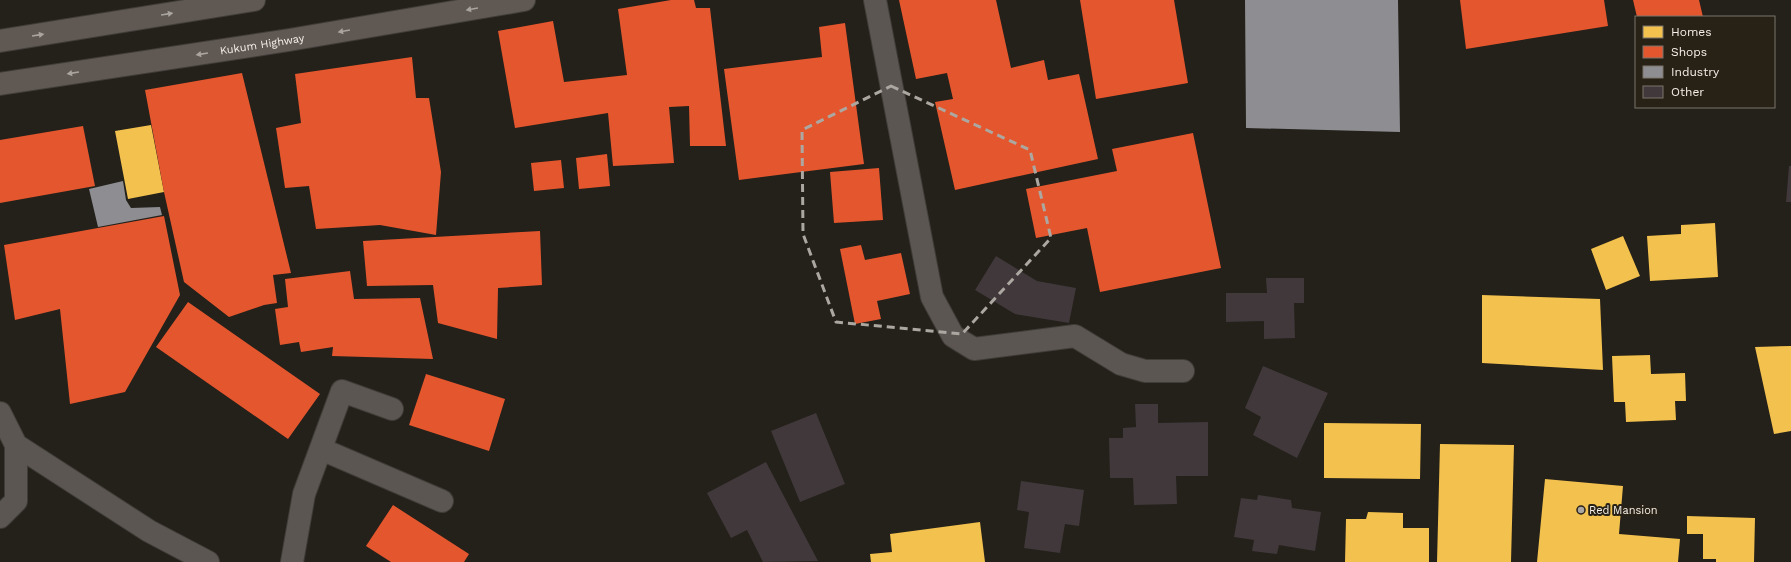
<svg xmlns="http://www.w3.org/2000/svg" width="1791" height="562" viewBox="0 0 1791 562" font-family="'Work Sans',sans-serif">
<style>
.homes{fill:#f2c14e}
.shops{fill:#e4572e}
.industry{fill:#8d8d92}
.building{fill:#40383b}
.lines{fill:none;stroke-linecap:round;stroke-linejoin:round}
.minor-casing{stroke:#403d38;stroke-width:24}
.secondary-casing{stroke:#403d38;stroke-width:24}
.minor{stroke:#5c5652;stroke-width:22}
.secondary{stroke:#605853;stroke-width:22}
.oneway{fill:#aaa49e}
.marked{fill:none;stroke:#aca7a1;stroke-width:3;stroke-dasharray:8 5;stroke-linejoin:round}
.poi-dot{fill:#aca7a1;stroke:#282116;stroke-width:1.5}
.labels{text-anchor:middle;stroke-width:4;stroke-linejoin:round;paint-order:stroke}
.street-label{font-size:11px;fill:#f5f0e9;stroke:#282116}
.poi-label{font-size:11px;fill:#f5f0e9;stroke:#282116;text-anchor:start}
</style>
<rect width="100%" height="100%" fill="#24201a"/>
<!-- homes -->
<path class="homes" d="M151,125L164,192L128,199L115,131Z
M1715,223L1718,277L1650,281L1647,236L1681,234V225Z
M1623,236L1640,276L1606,290L1591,249Z
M1482,295L1600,299L1603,370L1482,363Z
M1791,346V431L1774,434L1755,347Z
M1650,355L1651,374L1685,373L1686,401H1675L1676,420L1626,422L1625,402H1614L1612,356Z
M1324,423L1421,424L1420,479L1324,478Z
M1440,444L1514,445L1511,562H1437Z
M1545,479L1623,486L1619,534L1680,539L1678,562H1537Z
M1368,512L1403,513V528H1429V562H1345L1346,519H1366Z
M1687,516L1755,518L1754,562H1716V559H1703V534H1687Z
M980,522L985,562H871L870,554L892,552L890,534Z"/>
<!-- shops -->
<path class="shops" d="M671,0H694L696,8H710L726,146H690L689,106L669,107L674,163L613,166L608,113L515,128L498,31L553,21L564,82L627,75L618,9Z
M899,0H996L1011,68L1044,60L1048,80L1079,74L1098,159L955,190L935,102L953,99L947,73L916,79Z
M1080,0H1174L1188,83L1096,99Z
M1460,0H1604L1608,26L1466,49Z
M1633,0H1699L1703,17H1637Z
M845,23L864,164L739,180L724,69L822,57L819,27Z
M412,57L416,98H429L441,172L436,235L380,225L316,229L309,186L285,188L276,128L301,123L295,74Z
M242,73L291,273L273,275L277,303L264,305L229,317L184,282L164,192L145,90Z
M83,126L95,186L0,203V140Z
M1193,133L1221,268L1100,292L1087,228L1036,238L1026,189L1117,171L1112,149Z
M607,154L610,186L579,189L576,158Z
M561,160L564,188L534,191L531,163Z
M879,168L883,220L834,223L830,172Z
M164,216L180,295L125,392L70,404L60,309L15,320L4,245Z
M540,231L542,285L498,288L497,339L438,323L433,285L367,286L363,241Z
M861,245L865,260L901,253L910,294L877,301L881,319L855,324L840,249Z
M350,271L354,299L420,298L433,359L332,356L333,347L301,352L299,342L280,345L275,309L288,307L285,279Z
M188,302L320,394L288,439L156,347Z
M426,374L505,399L489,451L409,425Z
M393,505L469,554L464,562H391L366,546Z"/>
<!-- industry -->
<path class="industry" d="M1245,0H1398L1400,132L1246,128Z
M123,181L126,200L131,208L160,207L162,215L98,227L89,189Z"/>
<!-- building -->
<path class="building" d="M1789,166H1791V202H1786Z
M996,256L1037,281L1076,288L1069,323L1015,314L975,290Z
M1266,278H1304V303H1294L1295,338L1264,339V321L1226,322V293H1267Z
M1263,366L1328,393L1297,458L1253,435L1261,417L1245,408Z
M1135,404H1158V423L1208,422V476H1176L1177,504L1134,505L1133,478H1110L1109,438H1123V428L1136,427Z
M816,413L845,484L800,502L771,431Z
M766,462L818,561L763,562L747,530L731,538L707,493Z
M1021,481L1084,490L1079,526L1065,524L1060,553L1024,548L1029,512L1017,510Z
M1258,495L1291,500L1292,508L1321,512L1315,551L1279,545L1277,554L1252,551L1254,540L1234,537L1241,498L1257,500Z"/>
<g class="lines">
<defs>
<path id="minor" d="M875,0L932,297L953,336L974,349L1075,336L1121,364L1145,371H1183
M0,413L16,445V501L0,517
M16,445L149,531L208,562
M321,449L442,501
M292,562L304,494L342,391L392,409"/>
<g id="secondary">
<path d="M0,41L254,0"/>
<path id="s1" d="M0,84L289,40L524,0"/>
</g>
</defs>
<!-- minor casing -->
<use href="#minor" class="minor-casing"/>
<!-- secondary casing -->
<use href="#secondary" class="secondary-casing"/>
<!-- minor -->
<use href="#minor" class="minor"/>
<!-- secondary -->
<use href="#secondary" class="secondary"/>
</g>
<!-- one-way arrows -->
<defs><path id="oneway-solid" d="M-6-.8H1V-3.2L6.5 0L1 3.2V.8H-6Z"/></defs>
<g class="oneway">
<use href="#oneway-solid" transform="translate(472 9) rotate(170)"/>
<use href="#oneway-solid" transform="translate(167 14) rotate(-9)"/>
<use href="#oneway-solid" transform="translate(344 31) rotate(170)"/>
<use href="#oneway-solid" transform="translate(38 35) rotate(-9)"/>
<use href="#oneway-solid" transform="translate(202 54) rotate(171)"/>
<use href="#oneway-solid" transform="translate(73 73) rotate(171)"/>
</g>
<!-- marked area -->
<path class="marked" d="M891,86L1030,150L1051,238L962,334L836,322L803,234L802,130Z"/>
<!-- markers -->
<circle class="poi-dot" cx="1581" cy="510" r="4"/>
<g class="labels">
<!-- street labels -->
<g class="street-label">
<text dy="4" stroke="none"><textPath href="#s1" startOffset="265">Kukum Highway</textPath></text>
</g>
<!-- poi labels -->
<g class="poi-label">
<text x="1589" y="514">Red Mansion</text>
</g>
</g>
<!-- legend -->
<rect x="1635" y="16" width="140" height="92" fill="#282116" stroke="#7a746a"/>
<rect x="1643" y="26" width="20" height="12" fill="#f2c14e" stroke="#7a746a"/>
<text x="1671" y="36" font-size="12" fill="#f5f0e9">Homes</text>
<rect x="1643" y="46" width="20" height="12" fill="#e4572e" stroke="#7a746a"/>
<text x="1671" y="56" font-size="12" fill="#f5f0e9">Shops</text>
<rect x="1643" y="66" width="20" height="12" fill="#8d8d92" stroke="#7a746a"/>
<text x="1671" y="76" font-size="12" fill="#f5f0e9">Industry</text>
<rect x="1643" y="86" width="20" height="12" fill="#40383b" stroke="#7a746a"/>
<text x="1671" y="96" font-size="12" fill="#f5f0e9">Other</text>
</svg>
